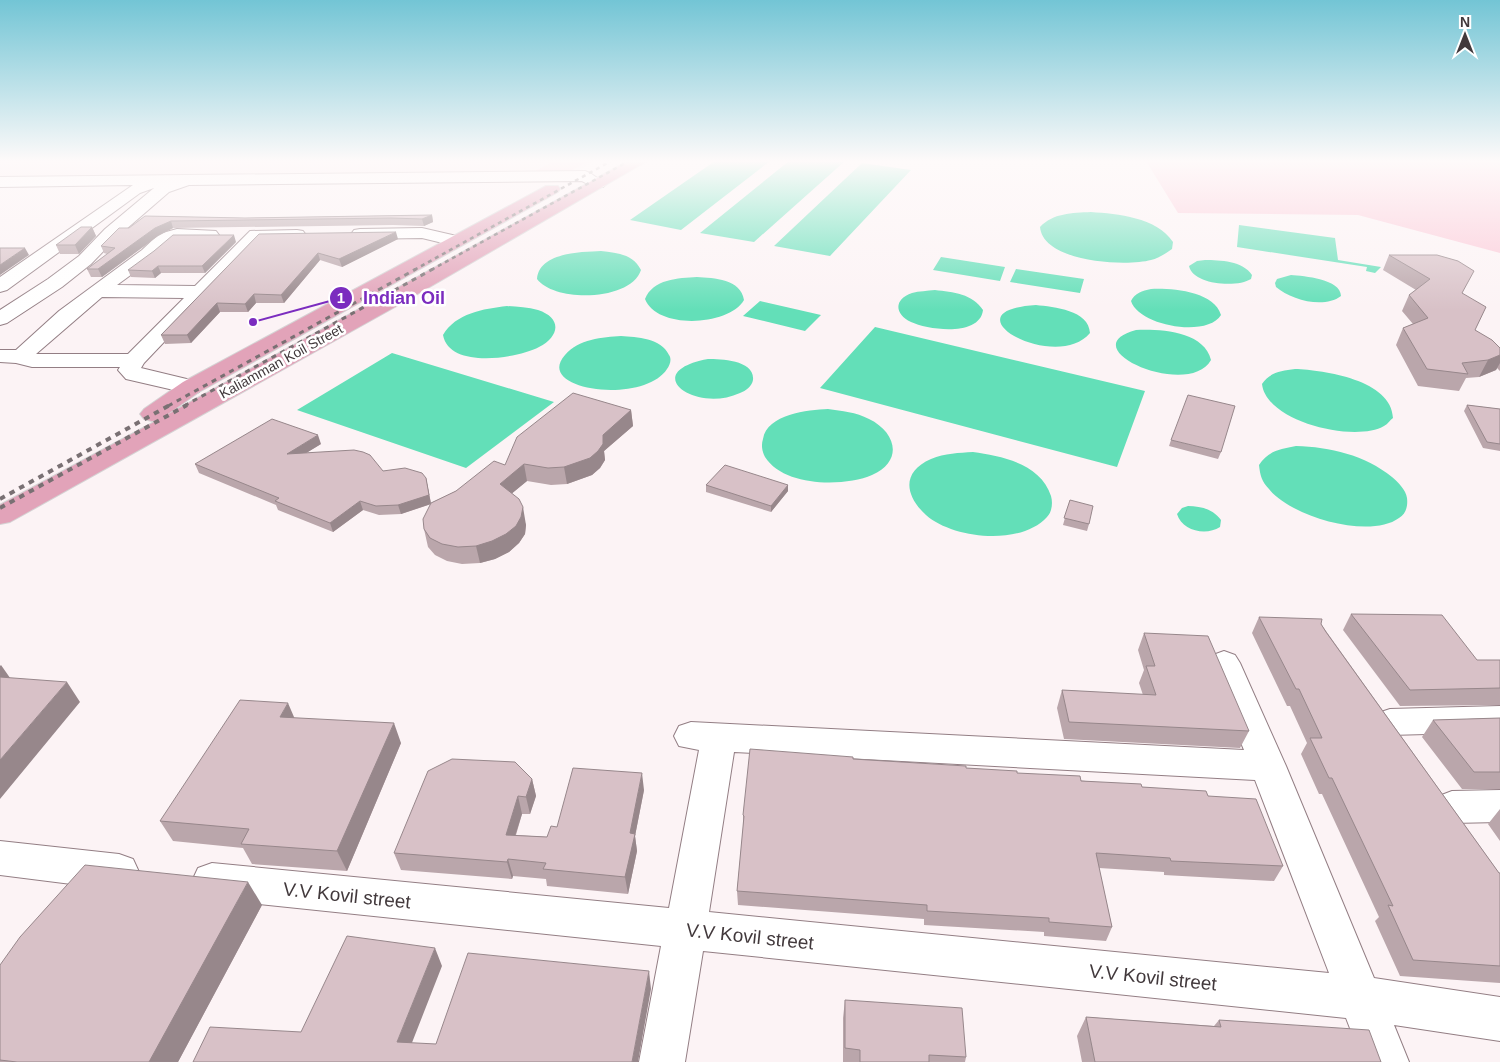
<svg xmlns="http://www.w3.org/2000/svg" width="1500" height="1062" viewBox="0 0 1500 1062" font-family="Arial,sans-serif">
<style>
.built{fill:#f8e5ea}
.green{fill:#fbc8d7}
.water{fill:#63dfb8}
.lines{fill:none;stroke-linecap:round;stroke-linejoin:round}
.minor-casing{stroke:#937e84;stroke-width:2}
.major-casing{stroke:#d5d3d4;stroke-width:2}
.minor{fill:#fff;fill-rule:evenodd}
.major{fill:#e2a3b9;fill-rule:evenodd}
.rail-far2{stroke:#797073;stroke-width:2.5;stroke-dasharray:4 4;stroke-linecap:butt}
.rail-far1{stroke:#797073;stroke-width:3;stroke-dasharray:5 5;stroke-linecap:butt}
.rail{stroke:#797073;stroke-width:4;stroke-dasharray:5.5 5.5;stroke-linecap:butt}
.wall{fill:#baa6ab}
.shaded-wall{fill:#97878b}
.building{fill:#d8c1c7;stroke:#97878b}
.labels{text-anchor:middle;stroke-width:5;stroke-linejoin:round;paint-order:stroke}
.far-street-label{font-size:14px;fill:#42393c;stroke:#fff}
.near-street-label{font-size:19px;fill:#42393c;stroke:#fff}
.leader{fill:none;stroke:#7b2cbf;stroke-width:2}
.callout-dot{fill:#7b2cbf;stroke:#fff;stroke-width:2}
.mark-label{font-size:15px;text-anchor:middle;font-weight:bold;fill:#fff}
.callout-label{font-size:18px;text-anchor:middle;font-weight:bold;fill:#7b2cbf;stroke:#fff;stroke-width:5;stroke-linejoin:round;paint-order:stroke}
</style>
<rect width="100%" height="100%" fill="#fcf3f5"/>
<!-- built -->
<path class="built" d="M0,161H596L563,178L0,180Z"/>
<!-- green -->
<path class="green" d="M554,161H590L566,173L526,176Z
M1146,161H1500V253L1358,215L1178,213Z"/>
<!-- water -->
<path class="water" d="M715,161H770L681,230L630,220Z
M789,161H845L754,242L700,233Z
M862,163L911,170L830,256L774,246Z
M1091,212C1118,214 1156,217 1173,242L1172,249C1165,254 1159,258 1151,260C1125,267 1043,262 1040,227C1053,213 1072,213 1091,212Z
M1239,225L1335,238L1338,260L1381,267L1375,273L1366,271L1367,267L1237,247Z
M601,251C617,253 633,254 641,270C631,301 555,303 537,279C539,252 582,252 601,251Z
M941,257L1005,267L1000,281L933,270Z
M1205,260C1220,260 1243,261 1252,275L1251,279C1237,288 1193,285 1189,266L1197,261Z
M1016,269L1084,279L1080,293L1010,282Z
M1291,275C1304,276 1341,279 1341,296C1324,309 1291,300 1276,287L1275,283L1277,279Z
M697,277C714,278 741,279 744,300C729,326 657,330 645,299C653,279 678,278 697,277Z
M1151,289C1171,288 1214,291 1221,315C1207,338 1139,326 1131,301C1135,293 1142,291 1151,289Z
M935,290C953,292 973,294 983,310C980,337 928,330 911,322C894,314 894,299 912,293C919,291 927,291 935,290Z
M760,301L821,315L805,331L743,316Z
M1036,305C1054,307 1089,310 1090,333C1056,374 943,311 1036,305Z
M507,306C517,307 528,307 538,310C562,318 560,336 539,347C516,359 449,369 443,335C456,313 483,309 507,306Z
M875,327L1145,391L1117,467L820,388Z
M1136,330C1160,329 1204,331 1211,360C1189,400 1069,348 1136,330Z
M621,336C637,337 661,338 669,355C672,359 670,365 667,369C644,405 533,391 565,355C578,339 603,337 621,336Z
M392,353L554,402L466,468L297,410Z
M708,359C721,359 755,360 753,380C752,386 746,391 740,393C695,414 638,372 708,359Z
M1295,369C1324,370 1392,380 1393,418C1390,420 1388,424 1384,426C1355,443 1266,422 1262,384C1270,372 1281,371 1295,369Z
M828,409C842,411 856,412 869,419C896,432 904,461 872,475C844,487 784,487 765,457C762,451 761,445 763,439C767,414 808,410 828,409Z
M1296,446C1330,447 1365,455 1392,477C1398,482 1406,490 1407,498C1408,506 1406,514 1399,518C1369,540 1290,516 1269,489C1262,482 1260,475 1259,465C1268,451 1280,449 1296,446Z
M973,452C1002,456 1041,464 1051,496C1053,503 1052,512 1047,517C1021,546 953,539 926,515C905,496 901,472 931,459C945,453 959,453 973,452Z
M1188,506C1200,506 1213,509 1221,520L1220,527C1206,536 1182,531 1177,514L1182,508Z"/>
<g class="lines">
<defs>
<path id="minor" d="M585,171L590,173L606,184L603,187H593L582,181L189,185L169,192L117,237L91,264L62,287L7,323L0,325V310L48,279L79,256L105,229L154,188L140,193L7,290L0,292V277L133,185L0,187V177Z
M422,228L461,237L464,241L461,245L455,246L422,238L360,239L354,238L351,234L354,230L360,229Z
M177,229L216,231L219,235L216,239L174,240L154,258L117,285L195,286L250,231L297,230L303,231L306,235L303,239L261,240L144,363L141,368L199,382L202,387L199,392L191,394L126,379L118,370L120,367H32L16,363L0,362V350H16L59,311L142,250L159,234ZM102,297L184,298L128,354H36Z
M1224,651L1235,655L1240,663L1286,766L1374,978L1500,997V1041L1394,1025L1409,1062H1363L1346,1018L703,951L685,1062H639L661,946L212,899L198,894L192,881L198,868L212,863L669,908L699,750L679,746L674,736L679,726L691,722L1244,750L1208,663L1213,655ZM734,752L1255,780L1329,973L709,912Z
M1500,706V732L1390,735L1378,731L1373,722L1378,713L1390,709Z
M1500,790V822L1452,823L1439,818L1433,807L1439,796L1452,791Z
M0,841L119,854L133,859L139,872L133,885L119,890L0,875Z"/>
<path id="major" d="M628,161H647L402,303L10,522L0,524V505L158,420L152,421L144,419L140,414L144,409L183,382L546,186H558L560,189L558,192L199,392L165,416Z"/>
</defs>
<!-- minor casing -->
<use href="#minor" class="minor-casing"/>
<!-- major casing -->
<use href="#major" class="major-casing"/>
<!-- minor -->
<use href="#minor" class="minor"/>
<!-- major -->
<use href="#major" class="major"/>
<!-- rail-far2 -->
<path class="rail-far2" d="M414,270L611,161
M431,270L629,161"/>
<!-- rail-far1 -->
<path class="rail-far1" d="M168,406L416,269
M184,406L433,269"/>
<!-- rail -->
<path class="rail" d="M0,499L170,405
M0,508L187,405"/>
</g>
<!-- wall -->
<path class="wall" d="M432,215L433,222L424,226L393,225L173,228L158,236L102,277H91L87,269L107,254L104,253L101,246L129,228L145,216L245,218Z
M92,227L96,236L79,254H60L56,245Z
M259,234L398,239L342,267L320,260L284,303H256L248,312H220L191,343L165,344L161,335Z
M236,242L205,273H161L155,278L131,277L128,270Z
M1389,255L1463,293L1475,330L1500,348V371L1497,368L1496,370L1479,377L1466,378L1459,391L1418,386L1396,345L1403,328L1413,324L1402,311L1409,295L1416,290L1383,270Z
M1467,405L1500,409V451L1483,448L1464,411Z
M631,410L633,426L604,451L605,460L600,468L592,475L567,484L551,485L527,481L512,493L526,525L525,534L519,543L509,552L495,559L480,563L462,564L447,561L435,555L428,547L424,529L431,504L401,514L379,515L363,510L333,532L278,510L276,505L199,473L195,464L321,444L306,453L383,471L426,478L431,503L456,491L505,465Z
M1171,440L1221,452L1218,459L1169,446Z
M706,485H788V491L771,512L706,492Z
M1070,500L1089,524L1087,531L1063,525Z
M1351,614L1477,660H1500V705L1400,706L1343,630Z
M1259,617L1321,624L1499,873H1500V983L1400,976L1375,921L1379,917L1322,794H1319L1301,754L1307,743L1290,706H1287L1252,633Z
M1144,633L1249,731L1240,748L1064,739L1057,708L1062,690L1143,695L1139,683L1144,670L1138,650Z
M294,718L401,743L347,871L252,864L243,848L173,841L160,821Z
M1500,718V789H1462L1422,737L1433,720Z
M853,759L966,768L1142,787L1208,796L1283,866L1274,881L1164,875V872L1099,868L1112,927L1106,941L1044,936V932L924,925V919L738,905L737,891L743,830V815Z
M532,779L536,796L530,814H522L516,835L547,837L557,827L644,790L635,836L637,851L628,894L547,886L546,879L513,876L512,879L401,870L394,853Z
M1500,809V841L1488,824Z
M262,905L178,1062H0V965Z
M845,1000L966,1057L965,1062H843V1018Z
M1086,1017L1214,1026L1219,1020L1381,1062H1082L1077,1036Z"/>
<!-- shaded-wall -->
<path class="shaded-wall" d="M432,215L433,222L424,226L422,219Z
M171,221L173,228L158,236L102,277L98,269L155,228Z
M92,227L96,236L79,254L75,245Z
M396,232L398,239L342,267L339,259Z
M234,235L236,242L205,273L202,266Z
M25,248L29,255L0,275V265Z
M318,253L320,260L284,303L281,295Z
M158,266L161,273L155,278L152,271Z
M254,294L256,303L248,312L245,304Z
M217,303L220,312L191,343L187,335Z
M1500,355V363L1496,370L1479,377L1488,360Z
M631,410L633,426L604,451L605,460L600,468L592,475L567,484L564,467Z
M318,435L321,444L290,463L287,454Z
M524,464L527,481L503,501L500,484Z
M426,478L431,504L401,514L398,505Z
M788,485V491L771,512V506Z
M360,501L363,510L333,532L330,523Z
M523,507L526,525L525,534L519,543L509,552L495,559L480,563L476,546Z
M1,665L15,685L0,690V666Z
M67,682L80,702L0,799V760Z
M288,703L297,724L280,717Z
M394,723L401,743L347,871L337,851Z
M642,773L644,790L635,836L637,851L628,894L625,877L630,833Z
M532,779L536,796L530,814L526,797Z
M518,796L522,814L510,852L506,835Z
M508,859L513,876L512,879L507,862Z
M248,882L262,905L178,1062H149Z
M435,948L442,966L406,1058L397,1042Z
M649,971L651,989L638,1062H632Z"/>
<!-- building -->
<path class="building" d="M432,215L422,219L391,218L171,221L155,228L98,269H87L115,248L101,246L119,228H129L145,216L245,218Z
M81,227H92L75,245H56Z
M396,232L339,259L318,253L281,295L254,294L245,304L217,303L187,335H161L259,234Z
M173,235H234L202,266H158L152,271L128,270L154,251Z
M0,248H25L0,265Z
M1389,255H1437L1458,261L1474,271L1462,293L1486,307L1475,330L1492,340L1500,348V355L1488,360L1462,363L1468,374L1427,369L1403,328L1428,318L1409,295L1430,279Z
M573,393L631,410L603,435V444L598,451L590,458L564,467L548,468L524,464L500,484L519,499L523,507L521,517L516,526L506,534L492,541L476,546L458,547L442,544L430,538L424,529L423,519L431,503L456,491L494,461L505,465L517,437Z
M1188,395L1235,406L1221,452L1171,440Z
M1467,405L1500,409V444L1487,442Z
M272,419L318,435L287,454L354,450L363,452L370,455L383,471L405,468L422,473L426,478L429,495L398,505L376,506L360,501L330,523L275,501L279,498L195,464Z
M725,465L788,485L771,506L706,485Z
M1070,500L1093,506L1089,524L1064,518Z
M1351,614L1442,615L1477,660H1500V688L1410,690Z
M1259,617L1322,619L1321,624L1326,632L1499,873H1500V966L1413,960L1388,905L1393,906L1332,778H1329L1310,738H1322L1299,689H1296Z
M1144,633L1208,636L1249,731L1069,722L1062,690L1156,695L1146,666H1155Z
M0,677L67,682L0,760Z
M240,700L288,703L280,717L394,723L337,851L241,844L249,829L160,821Z
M1500,718V772H1474L1433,720Z
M750,749L853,757V759L966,766V768L1017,771V773L1080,776L1081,781L1141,784L1142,787L1206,791L1208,796L1256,799L1283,866L1171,861L1170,858L1096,853L1112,927L1049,922V918L927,911V905L737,891L744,816L743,815Z
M452,759L515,762L532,779L526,797L518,796L506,835L547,837L551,826L557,827L573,768L642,773L630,833L635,834L625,877L543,869L546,863L508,859L507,862L394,853L428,771Z
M85,865L248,882L149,1062H17L0,1060V965L20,937Z
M347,936L435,948L397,1042L436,1044L468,953L649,971L632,1062H193L210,1027L301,1032Z
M845,1000L962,1008L966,1057L929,1055V1062H860V1050L845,1048Z
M1086,1017L1221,1027L1219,1020L1369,1030L1381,1062H1095Z"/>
<!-- sky -->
<linearGradient id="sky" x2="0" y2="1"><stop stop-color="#73c5d5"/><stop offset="0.52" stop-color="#fefafa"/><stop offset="1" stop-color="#fefafa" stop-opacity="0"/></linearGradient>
<rect width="1500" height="310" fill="url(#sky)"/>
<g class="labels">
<!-- far-street labels -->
<g class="far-street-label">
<text transform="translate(281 361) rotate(-29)" y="5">Kaliamman Koil Street</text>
</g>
<!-- near-street labels -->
<g class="near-street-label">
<text transform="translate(347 895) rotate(6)" y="7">V.V Kovil street</text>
<text transform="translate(750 936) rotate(6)" y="7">V.V Kovil street</text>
<text transform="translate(1153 977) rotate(6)" y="7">V.V Kovil street</text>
</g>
</g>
<!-- callouts -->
<path class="leader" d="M253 322L341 298"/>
<g class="callout-dot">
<circle cx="253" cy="322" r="5"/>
<circle cx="341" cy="298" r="12"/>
</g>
<g class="mark-label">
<text x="341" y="303">1</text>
</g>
<g class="callout-label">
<text x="404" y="304">Indian Oil</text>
</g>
<!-- north arrow -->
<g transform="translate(1465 35)" stroke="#ffffff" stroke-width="4" paint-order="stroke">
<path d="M0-4L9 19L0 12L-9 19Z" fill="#42393c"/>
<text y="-8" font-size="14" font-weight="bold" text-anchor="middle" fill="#42393c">N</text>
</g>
</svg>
